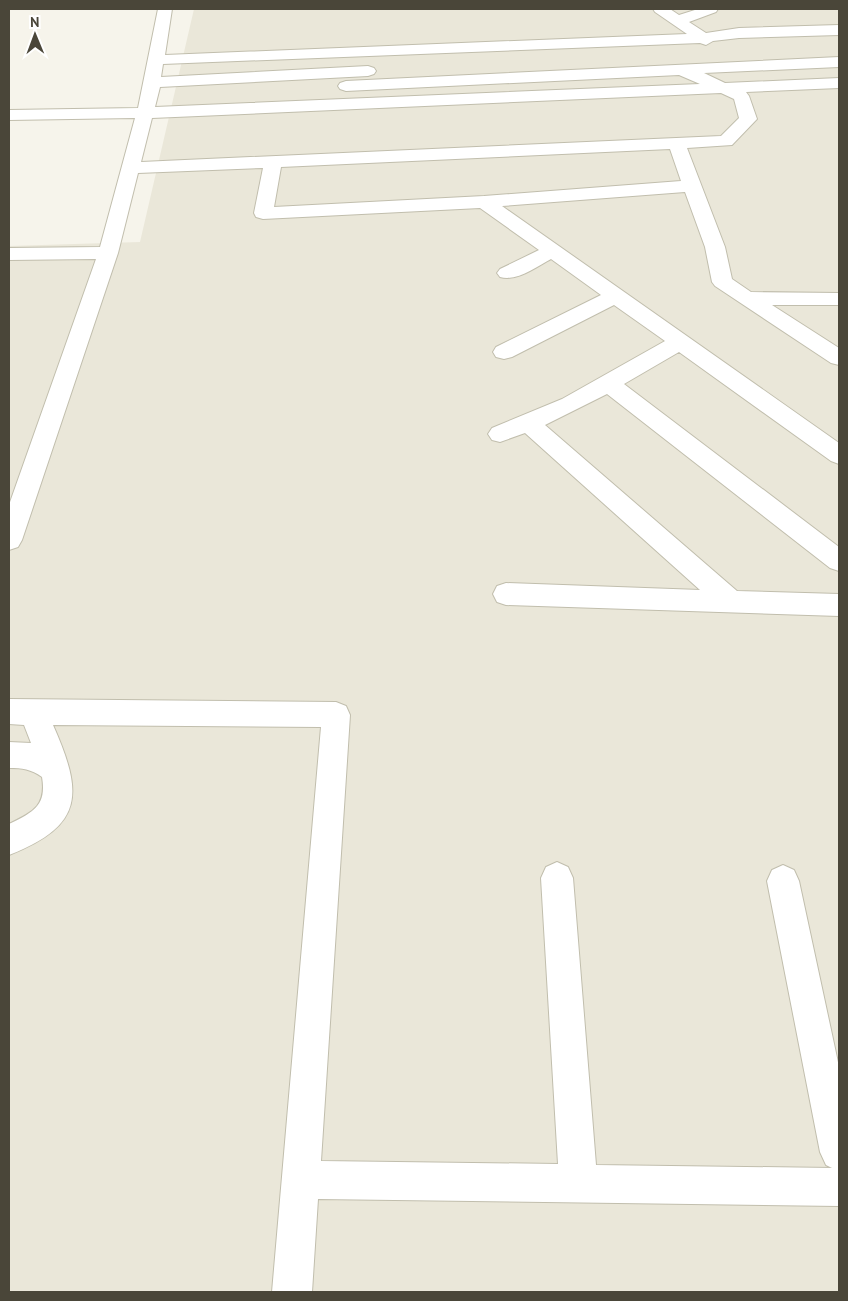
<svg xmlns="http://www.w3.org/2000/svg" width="848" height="1301" viewBox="0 0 848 1301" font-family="'PT Sans',sans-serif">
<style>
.residential{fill:#eae7d9}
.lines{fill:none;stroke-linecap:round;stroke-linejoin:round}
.minor-casing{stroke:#c1bead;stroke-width:2}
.minor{fill:#fff;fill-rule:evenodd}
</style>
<rect width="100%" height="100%" fill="#f6f4eb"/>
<!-- residential -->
<path class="residential" d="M194,9H839V1292H9V246L140,242Z"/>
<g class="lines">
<defs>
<path id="minor" d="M158,9H172L165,55L687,34L655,12L653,9H670L679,15L698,9H718L716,12L689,22L706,33L739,28L839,25V35L739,38L713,41L706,45L700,43L163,64L161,77L368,66L374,68L376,71L374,74L368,76L160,87L155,107L700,84L679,75L346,91L340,89L338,86L340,83L346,81L839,57V67L704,73L725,83L839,78V88L746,92L749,96L757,119L732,145L687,148L725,247L732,279L751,292L839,293V305H772L839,348V365L831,363L715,286L712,282L705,247L685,192L502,206L839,443V464L831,461L679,352L624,384L839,547V571L830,568L607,394L545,425L737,591L839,594V616L506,605L497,602L493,594L497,586L506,583L700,590L525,433L500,442L492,440L488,434L492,428L562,399L665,341L614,305L512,357L504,359L496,357L493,352L496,347L601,295L551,259C536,267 517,282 500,277L497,273L500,269L539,250L480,208L263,219L256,217L254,213L263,168L138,173L118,253L22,540L18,547L9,550V505L96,259L9,260V248L100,247L135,118L9,120V110L138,108ZM721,93L734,99L739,118L721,136L141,162L152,118ZM670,149L681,181L484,196L274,207L281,167Z
M9,699L336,702L346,706L350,715L321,1161L558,1164L541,878L546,867L557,862L568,867L573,878L596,1165L832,1168L826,1165L820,1152L767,881L772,870L783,865L794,870L799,881L839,1067V1206L318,1199L312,1292H272L321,727L53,725C83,793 85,825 9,855V824C33,812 47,806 42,777C31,769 22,768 9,768V742L31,743L24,725L9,724Z"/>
</defs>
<!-- minor casing -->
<use href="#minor" class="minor-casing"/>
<!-- minor -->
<use href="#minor" class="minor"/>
</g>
<!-- border -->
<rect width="848" height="1301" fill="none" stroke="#4a4639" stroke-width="20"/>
<!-- north arrow -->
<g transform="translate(35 35) rotate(359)" stroke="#ffffff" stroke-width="4" paint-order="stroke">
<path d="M0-4L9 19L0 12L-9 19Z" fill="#4a4639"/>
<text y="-8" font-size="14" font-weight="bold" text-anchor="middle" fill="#4a4639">N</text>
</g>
</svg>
